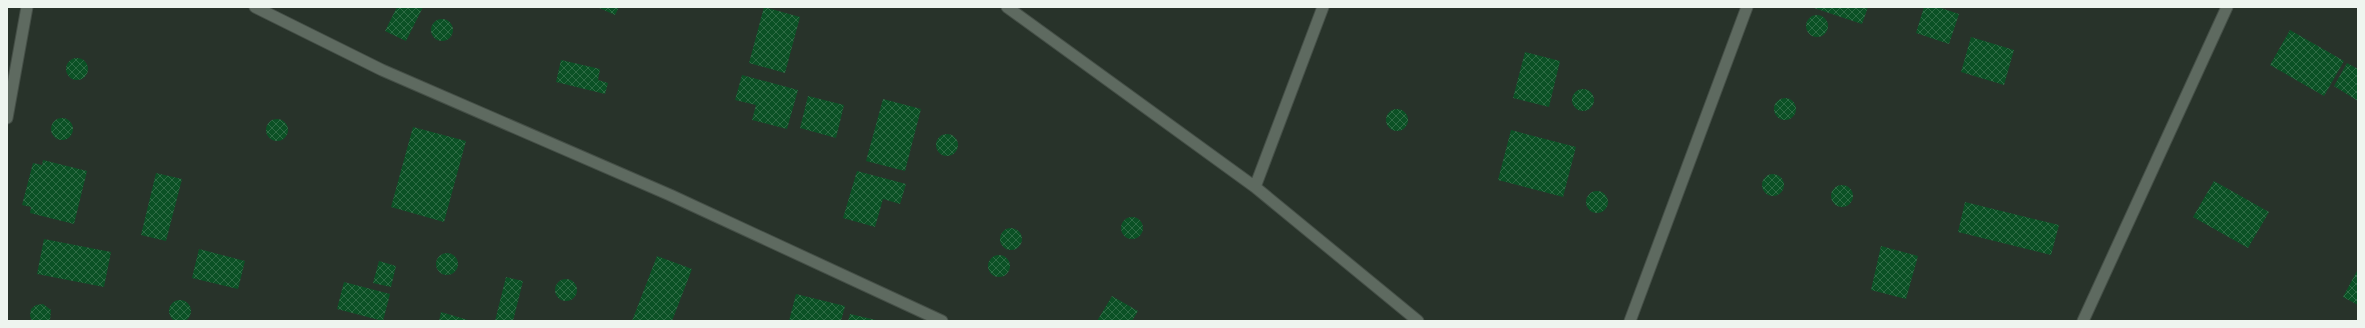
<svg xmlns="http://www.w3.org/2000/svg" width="2365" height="328" viewBox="0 0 2365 328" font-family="Arial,sans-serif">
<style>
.building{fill:url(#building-cross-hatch)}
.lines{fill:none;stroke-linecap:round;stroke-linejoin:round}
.minor-casing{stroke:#454f47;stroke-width:13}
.minor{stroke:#5e6a60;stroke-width:11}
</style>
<defs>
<pattern id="building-cross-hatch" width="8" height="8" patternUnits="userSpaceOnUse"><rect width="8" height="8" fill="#0b5125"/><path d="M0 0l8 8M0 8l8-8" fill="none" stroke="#2f6b45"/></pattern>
</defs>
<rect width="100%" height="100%" fill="#28332a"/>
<!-- building -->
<path class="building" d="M397,7H423L406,41L385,31Z
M597,7H619L615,15Z
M764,7L800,17L785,73L749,63Z
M1811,7H1868L1862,24Z
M1924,7H1938L1959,14L1949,44L1916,33Z
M1806 26a11 11 0 1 1 22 0a11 11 0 1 1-22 0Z
M431 30a11 11 0 1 1 22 0a11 11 0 1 1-22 0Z
M2290,30L2344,61L2324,96L2270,65Z
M1971,37L2014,50L2004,85L1961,72Z
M1525,52L1560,61L1549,107L1513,98Z
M66 69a11 11 0 1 1 22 0a11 11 0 1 1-22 0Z
M561,60L600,69L598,80L608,83L605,94L556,82Z
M2347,63L2358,69V101L2334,86Z
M742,75L798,90L787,129L752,120L756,105L735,100Z
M1572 100a11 11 0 1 1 22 0a11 11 0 1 1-22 0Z
M808,96L844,105L836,138L800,128Z
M1774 109a11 11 0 1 1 22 0a11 11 0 1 1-22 0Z
M883,99L921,109L905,171L866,161Z
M1386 120a11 11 0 1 1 22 0a11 11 0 1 1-22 0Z
M51 129a11 11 0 1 1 22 0a11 11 0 1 1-22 0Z
M266 130a11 11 0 1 1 22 0a11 11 0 1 1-22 0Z
M413,127L466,141L444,222L391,207Z
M1511,130L1576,147L1563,197L1498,180Z
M936 145a11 11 0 1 1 22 0a11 11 0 1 1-22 0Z
M43,160L87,171L74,224L30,213L31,207L22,205L33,163L42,165Z
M857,171L906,184L900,204L883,199L875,227L843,218Z
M156,173L182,179L166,241L141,235Z
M1762 185a11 11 0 1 1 22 0a11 11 0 1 1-22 0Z
M2214,181L2269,212L2248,248L2193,217Z
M1831 196a11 11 0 1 1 22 0a11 11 0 1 1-22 0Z
M1586 202a11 11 0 1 1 22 0a11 11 0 1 1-22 0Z
M1965,202L2059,225L2051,255L1958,232Z
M1121 228a11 11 0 1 1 22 0a11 11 0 1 1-22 0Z
M1000 239a11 11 0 1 1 22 0a11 11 0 1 1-22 0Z
M44,239L111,252L104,287L37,274Z
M1881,246L1918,256L1906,299L1871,290Z
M199,249L245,261L238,289L192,278Z
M436 264a11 11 0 1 1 22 0a11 11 0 1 1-22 0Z
M988 266a11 11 0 1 1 22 0a11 11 0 1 1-22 0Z
M657,256L692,269L672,321H632Z
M379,261L396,266L391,287L373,283Z
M2358,269V305L2343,297Z
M506,277L523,281L513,321H495Z
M555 290a11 11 0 1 1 22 0a11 11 0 1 1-22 0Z
M344,282L390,294L383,321L337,309Z
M796,294L845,306L841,321H789Z
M1112,296L1138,311L1132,321H1097Z
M169 311a11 11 0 1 1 22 0a11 11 0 1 1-22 0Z
M43,304L51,310L50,321H32L30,316L31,309L36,305Z
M441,312L468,320V321H439Z
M850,314L876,320V321H848Z"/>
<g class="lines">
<defs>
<path id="minor" d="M255,7L382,70L670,195L942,321
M1007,7L1255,187L1418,321
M7,118L27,7
M1255,187L1323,7
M1630,321L1747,7
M2083,321L2227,7"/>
</defs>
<!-- minor casing -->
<use href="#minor" class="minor-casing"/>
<!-- minor -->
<use href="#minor" class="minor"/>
</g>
<!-- border -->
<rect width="2365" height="328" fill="none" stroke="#eef5ef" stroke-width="16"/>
</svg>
